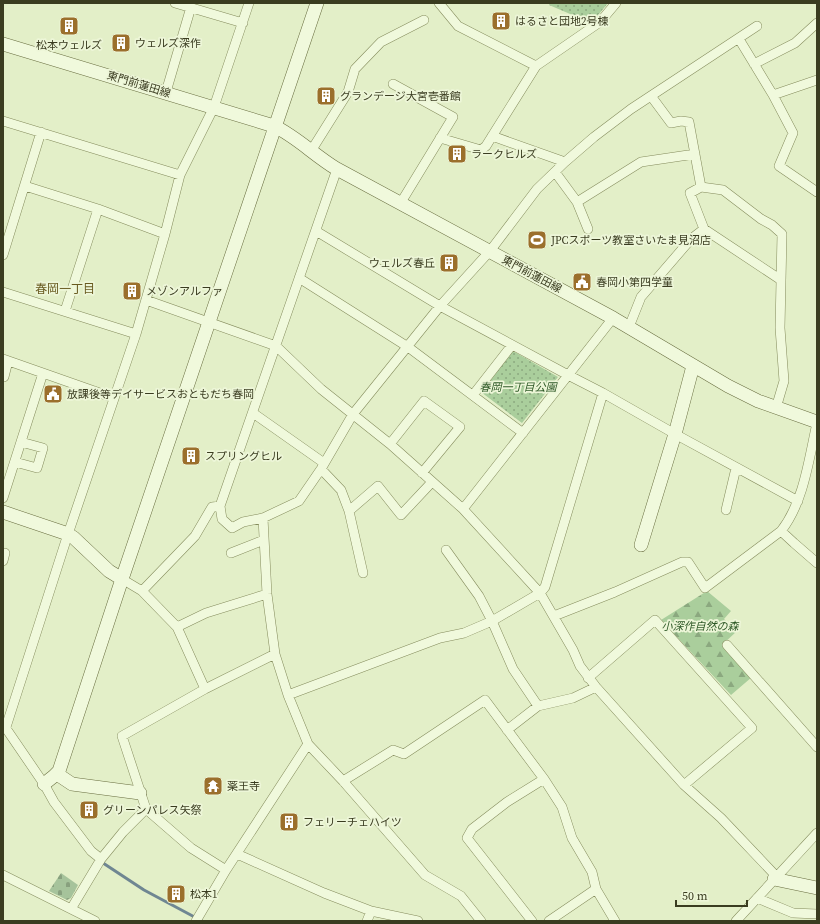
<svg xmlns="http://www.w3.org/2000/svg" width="820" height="924" viewBox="0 0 820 924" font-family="'Source Serif 4','Noto Sans JP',serif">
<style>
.forest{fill:url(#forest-firs)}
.cemetery{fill:url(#cemetery-stones)}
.park{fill:url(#park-dots)}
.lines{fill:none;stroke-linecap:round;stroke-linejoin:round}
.stream{stroke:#6f8692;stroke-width:3}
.street-casing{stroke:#858c5d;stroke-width:10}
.secondary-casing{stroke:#696e40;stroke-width:14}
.street{stroke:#f0f9dc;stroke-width:9}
.secondary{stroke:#f0f9dc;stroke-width:13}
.labels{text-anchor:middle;stroke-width:3.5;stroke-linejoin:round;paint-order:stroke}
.poi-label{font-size:11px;fill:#3a3c20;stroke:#edf6d8;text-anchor:start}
.street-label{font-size:11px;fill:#3a3c20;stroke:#edf6d8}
.park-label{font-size:11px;font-style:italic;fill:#2e5927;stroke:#edf6d8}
.neighbourhood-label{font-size:12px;fill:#695b20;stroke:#edf6d8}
</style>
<defs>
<pattern id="forest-firs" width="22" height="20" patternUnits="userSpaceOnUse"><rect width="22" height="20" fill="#aace9c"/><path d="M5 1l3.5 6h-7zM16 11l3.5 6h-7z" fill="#8ba87f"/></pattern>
<pattern id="cemetery-stones" width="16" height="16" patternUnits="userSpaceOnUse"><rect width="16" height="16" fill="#a6c39b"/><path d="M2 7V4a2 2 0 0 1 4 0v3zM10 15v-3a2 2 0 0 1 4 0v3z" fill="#88a07e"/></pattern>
<pattern id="park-dots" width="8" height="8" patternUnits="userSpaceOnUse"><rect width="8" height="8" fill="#aace9c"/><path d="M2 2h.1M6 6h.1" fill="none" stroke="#8ba87f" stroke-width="1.8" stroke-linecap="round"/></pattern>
</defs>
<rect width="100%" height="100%" fill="#e3efc8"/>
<!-- forest -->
<path class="forest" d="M707,591L731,611L724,619L737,631L722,645L752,677L731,695L661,620Z"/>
<!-- cemetery -->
<path class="cemetery" d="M61,873L78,885L71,898L67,900L49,891Z"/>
<!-- park -->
<path class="park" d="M550,3H608L599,14L589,22L549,5Z
M513,351L558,377L522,423L481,392Z"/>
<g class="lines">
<!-- stream -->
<path class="stream" d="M103,863L144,890L202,921"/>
<defs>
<path id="street" d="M175,3L243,23
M439,3L458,26L536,66
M739,39L773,95L793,133L779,166L817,192
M754,64L795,43L817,23
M393,84L453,117L400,204
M166,92L191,7
M773,95L817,80
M651,96L671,123L681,121L689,122L701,187
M3,121L180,175
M492,136L565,162
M440,138L481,150L486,146L536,66L600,22L616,3
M311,151L348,92L355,69L381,42L424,20
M555,172L577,202L588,229
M25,186L98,209L165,234
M577,202L641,162L695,154
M704,229L690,193L701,187L723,190L761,219L772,225L782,234L780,328L784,381L776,408
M316,231L440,306L568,375L603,393L675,434L798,501
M3,255L41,132
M299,278L408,347L523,433
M3,292L136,334
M146,300L276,346L321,389L390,444L463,509L540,593L573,650L580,666L596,687L684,785L721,818L776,876
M65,311L98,209
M629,327L641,297L691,239L704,229L781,280
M3,359L114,398
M4,377L8,361
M473,395L512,345
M253,413L324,463
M390,444L424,401L460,427L422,473
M15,462L37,468L43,448L21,442
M321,469L341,490L349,511L363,573
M3,498L43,373
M220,506L222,519L232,528L243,522L263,518L299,501L321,469L353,414L440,306L490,251L537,189L565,162L594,137L631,109L757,26
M463,509L613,318
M726,510L736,468
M349,511L378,486L401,515L432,482
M263,518L267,594L275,654L288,695L308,744L343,781L425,875L461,896L481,921
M781,531L794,543L817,563
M446,550L479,596L492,621L513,669L538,706
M231,553L264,540
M3,561L5,553
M122,579L142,591L195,536L212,507L220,506L337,169
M142,591L177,627L205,689
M554,616L615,592L682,562H688L705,588L781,531C804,502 809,458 817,423
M177,627L206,613L267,594
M727,645L817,747
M588,678L655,620L752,728L684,785
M288,695L440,638L464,633L492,621L540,593L545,587L603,393
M3,724L44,784L54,802L91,851L101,859
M6,727L68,534L136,334L165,234L180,175L214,107L249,3
M507,730L538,706L573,698L596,687
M343,781L393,750L404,754L485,700L544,779L562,807L572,838L592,872L596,889L615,921
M237,854L324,893L371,911L418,921
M226,870L191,848L146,809L122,736L205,689L275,654
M3,875L95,921
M757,898L793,913L817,914
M71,909L101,859L123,832L146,809
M196,921L226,870L308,744
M367,921L371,911
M532,921L467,838L472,829L507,802L544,779
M549,921L596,889
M736,921L817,833"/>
<path id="secondary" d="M3,44L274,126C297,137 315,156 337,169L613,318L728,386L758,401L817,422
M3,512L68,534L74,538L109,571L122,579
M641,545L675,434L693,366
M57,774L72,784L140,793
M44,784L54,776L59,771L122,579L317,3
M774,879L817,888"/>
</defs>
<!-- street casing -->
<use href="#street" class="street-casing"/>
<!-- secondary casing -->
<use href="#secondary" class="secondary-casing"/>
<!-- street -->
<use href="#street" class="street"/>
<!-- secondary -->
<use href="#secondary" class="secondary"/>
</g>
<!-- icons -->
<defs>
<symbol id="building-square" viewBox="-11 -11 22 22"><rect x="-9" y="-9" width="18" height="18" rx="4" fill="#9b6f2c" stroke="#edf6d8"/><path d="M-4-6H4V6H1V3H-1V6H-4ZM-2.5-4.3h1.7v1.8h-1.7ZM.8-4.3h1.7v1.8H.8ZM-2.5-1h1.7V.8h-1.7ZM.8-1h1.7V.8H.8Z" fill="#fff"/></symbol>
<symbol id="stadium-square" viewBox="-11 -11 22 22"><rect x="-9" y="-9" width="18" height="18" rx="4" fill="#9b6f2c" stroke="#edf6d8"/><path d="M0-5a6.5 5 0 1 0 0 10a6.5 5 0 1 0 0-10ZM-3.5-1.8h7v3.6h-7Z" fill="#fff"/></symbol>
<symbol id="civic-square" viewBox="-11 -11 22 22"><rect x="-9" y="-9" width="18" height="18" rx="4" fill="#9b6f2c" stroke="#edf6d8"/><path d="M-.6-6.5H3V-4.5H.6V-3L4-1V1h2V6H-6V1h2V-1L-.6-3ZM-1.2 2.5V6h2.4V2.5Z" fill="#fff"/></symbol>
<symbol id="temple-square" viewBox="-11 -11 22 22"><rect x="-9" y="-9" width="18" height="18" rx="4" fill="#9b6f2c" stroke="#edf6d8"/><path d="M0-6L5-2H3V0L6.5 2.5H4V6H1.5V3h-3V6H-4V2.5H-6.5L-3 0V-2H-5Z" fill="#fff"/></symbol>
</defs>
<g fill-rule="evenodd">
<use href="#building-square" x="490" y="10" width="22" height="22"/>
<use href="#building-square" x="58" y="15" width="22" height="22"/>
<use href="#building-square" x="110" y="32" width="22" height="22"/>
<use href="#building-square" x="315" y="85" width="22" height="22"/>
<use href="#building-square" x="446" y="143" width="22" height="22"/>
<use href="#stadium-square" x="526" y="229" width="22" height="22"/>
<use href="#building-square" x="438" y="252" width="22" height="22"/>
<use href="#civic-square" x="571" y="271" width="22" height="22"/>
<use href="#building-square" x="121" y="280" width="22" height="22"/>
<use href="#civic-square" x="42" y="383" width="22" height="22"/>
<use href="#building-square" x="180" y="445" width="22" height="22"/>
<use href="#temple-square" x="202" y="775" width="22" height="22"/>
<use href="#building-square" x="78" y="799" width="22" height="22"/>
<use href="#building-square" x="278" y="811" width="22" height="22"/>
<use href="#building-square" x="165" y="883" width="22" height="22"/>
</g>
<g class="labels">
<!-- poi labels -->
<g class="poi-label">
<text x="515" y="25">はるさと団地2号棟</text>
<text x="135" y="47">ウェルズ深作</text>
<text x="69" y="49" text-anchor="middle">松本ウェルズ</text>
<text x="340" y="100">グランデージ大宮壱番館</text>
<text x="471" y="158">ラークヒルズ</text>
<text x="551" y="244">JPCスポーツ教室さいたま見沼店</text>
<text x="435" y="267" text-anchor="end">ウェルズ春丘</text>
<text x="596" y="286">春岡小第四学童</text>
<text x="146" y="295">メゾンアルファ</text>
<text x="67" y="398">放課後等デイサービスおともだち春岡</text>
<text x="205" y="460">スプリングヒル</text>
<text x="227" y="790">薬王寺</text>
<text x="103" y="814">グリーンパレス矢祭</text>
<text x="303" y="826">フェリーチェハイツ</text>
<text x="190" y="898">松本1</text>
</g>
<!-- street labels -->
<g class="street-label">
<text transform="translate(139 84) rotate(17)" y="4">東門前蓮田線</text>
<text transform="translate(532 274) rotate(28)" y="4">東門前蓮田線</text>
</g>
<!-- park labels -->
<g class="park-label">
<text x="518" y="391">春岡一丁目公園</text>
<text x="700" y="630">小深作自然の森</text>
</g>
<!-- neighbourhood labels -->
<g class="neighbourhood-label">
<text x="65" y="293">春岡一丁目</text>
</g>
</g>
<!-- border -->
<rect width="820" height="924" fill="none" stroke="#3a3c20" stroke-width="8"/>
<!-- scale -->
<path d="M676 900v6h71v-6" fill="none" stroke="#3a3c20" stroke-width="2"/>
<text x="682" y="900" font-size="12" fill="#3a3c20" stroke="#edf6d8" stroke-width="3" paint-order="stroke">50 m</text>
</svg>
